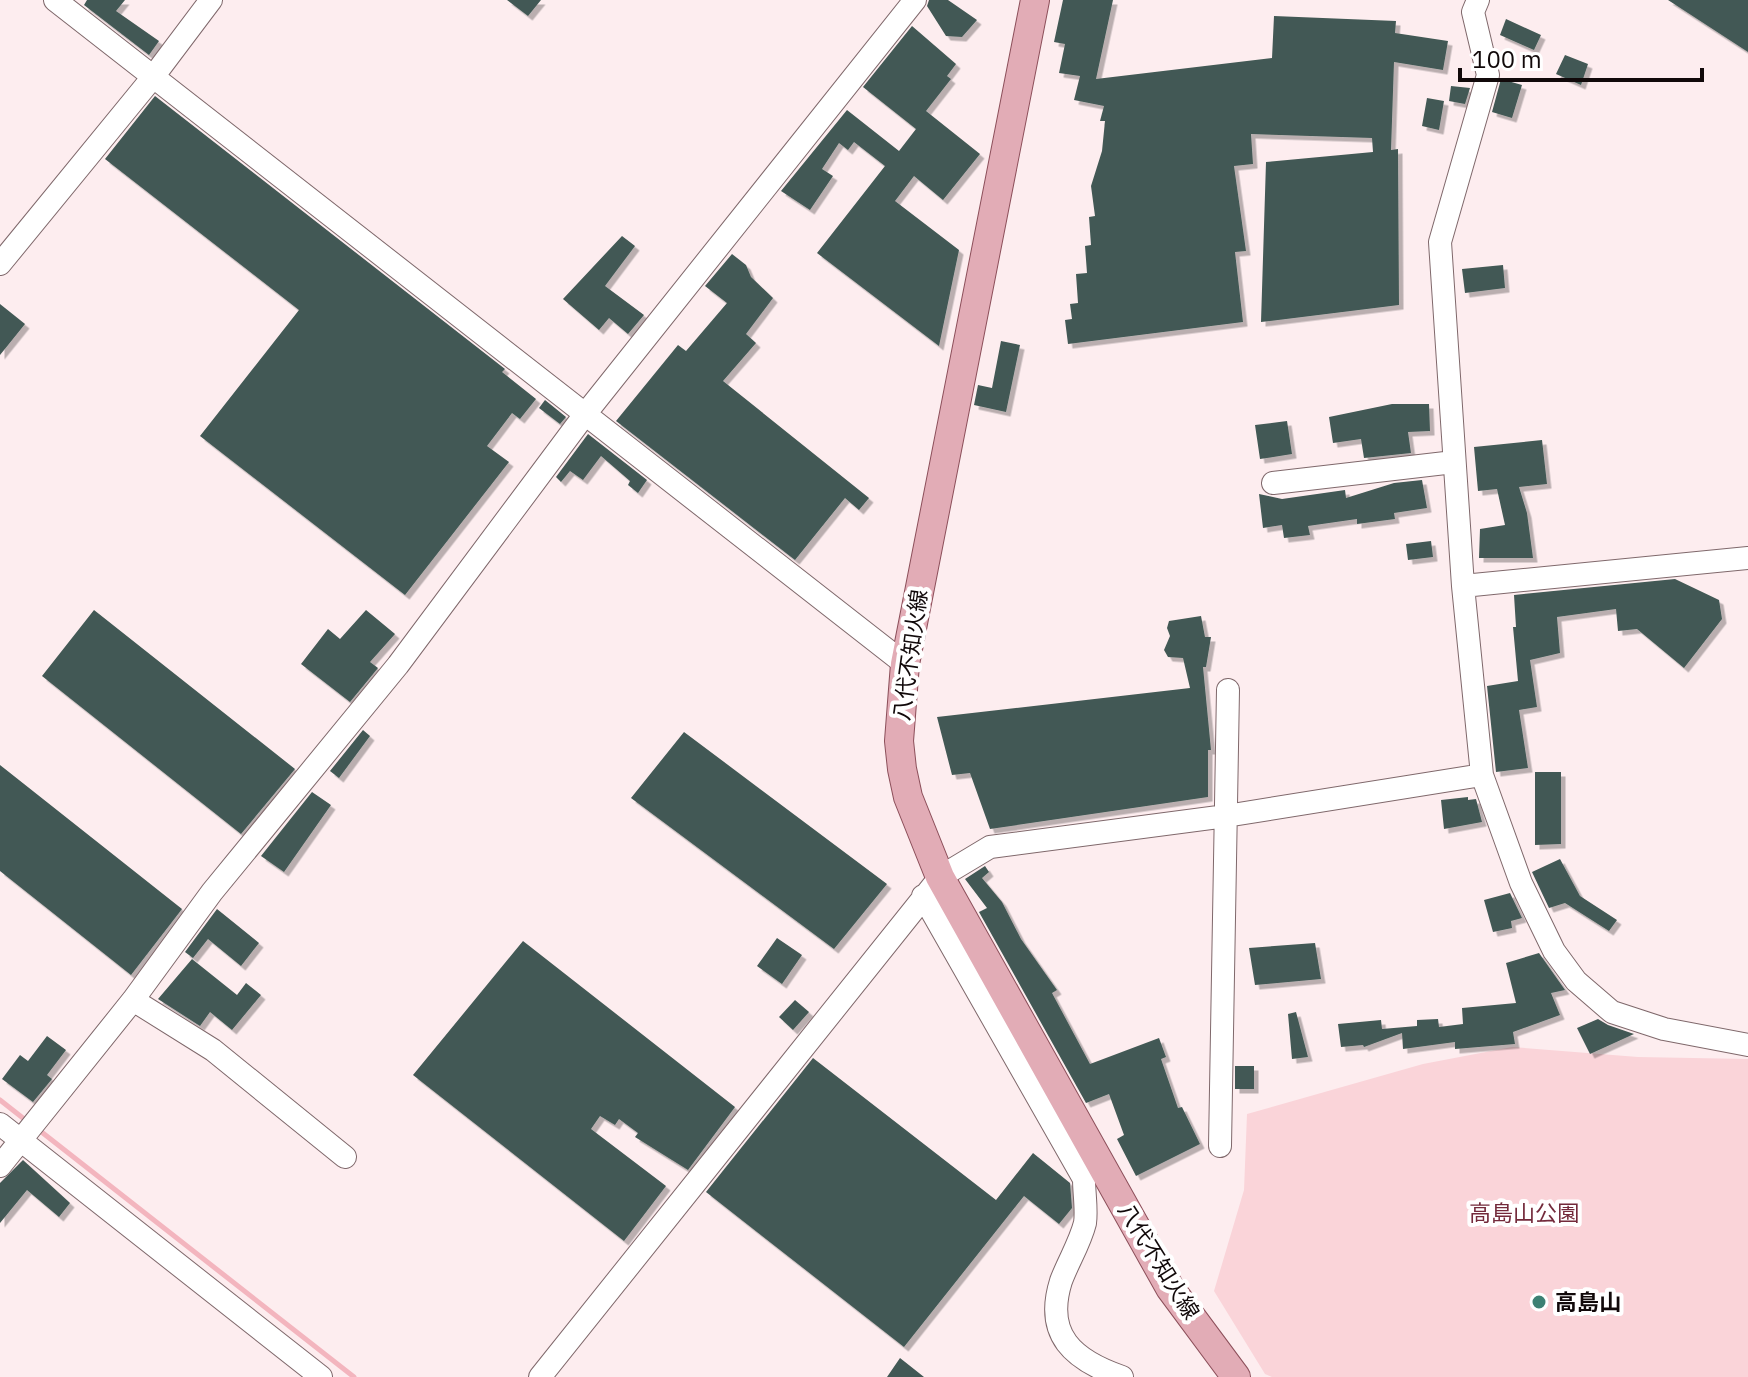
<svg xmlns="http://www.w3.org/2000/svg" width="1748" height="1377" viewBox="0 0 1748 1377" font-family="'IBM Plex Sans','Noto Sans JP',sans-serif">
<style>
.green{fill:#fad4d9}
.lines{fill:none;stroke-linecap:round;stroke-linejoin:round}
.stream{stroke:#f3b5be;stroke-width:5}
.building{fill:#425954;filter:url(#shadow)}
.minor-casing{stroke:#7f686b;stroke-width:24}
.major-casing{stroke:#8c4f5a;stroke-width:30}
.minor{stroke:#fff;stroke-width:22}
.major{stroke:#e2acb6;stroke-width:28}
.poi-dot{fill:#3d8073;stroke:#fff;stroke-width:3}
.labels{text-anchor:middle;stroke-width:8;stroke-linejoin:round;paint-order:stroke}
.street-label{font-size:22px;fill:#11090a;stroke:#fff}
.park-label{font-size:22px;fill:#732a3b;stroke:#fff}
.poi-label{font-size:22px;font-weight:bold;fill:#11090a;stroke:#fff;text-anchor:start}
</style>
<defs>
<filter id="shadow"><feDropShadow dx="4.5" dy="4.5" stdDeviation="0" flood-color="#0004"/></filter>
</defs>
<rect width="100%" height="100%" fill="#fdedef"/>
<!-- green -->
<path class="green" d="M1512,1047L1638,1057L1748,1059V1377H1272L1265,1374L1214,1291L1244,1190L1247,1114L1423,1064Z"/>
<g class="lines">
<!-- stream -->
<path class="stream" d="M0,1100L28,1122
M39,1130L354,1377"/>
</g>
<!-- building -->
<path class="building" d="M87,0H125L116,11L159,41L149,55L84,5Z
M507,0H541L528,16Z
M929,0H948L977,20L962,37L946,36L927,6Z
M1063,0H1113L1096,79L1272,58L1274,16L1396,21L1395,33L1448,41L1443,70L1394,62L1391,150L1398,149L1399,305L1261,322L1266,162L1373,152L1372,138L1251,134L1253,164L1234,166L1246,251L1235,252L1243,322L1068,344L1065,320L1072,319L1070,304L1078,303L1076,274L1087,273L1085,246L1091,245L1089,217L1095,216L1091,186L1102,151L1105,121H1100L1104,106L1074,100L1080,76L1059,73L1065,44L1054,42Z
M1668,0H1748V52Z
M1506,19L1541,35L1534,50L1500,35Z
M912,26L956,64L947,76L951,79L926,111L980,154L943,200L914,176L895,201L959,250L939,346L817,253L885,166L854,142L848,150L839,143L822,169L833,176L810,210L781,191L847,110L899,151L916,129L863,87Z
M1565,55L1588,64L1581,85L1556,74Z
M1501,79L1522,85L1512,118L1492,112Z
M1451,86L1470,88L1465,104L1449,101Z
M155,96L505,369L502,372L536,399L520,419L512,413L487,446L509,462L405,595L200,436L299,310L105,159Z
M1427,98L1444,101L1439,130L1422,126Z
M622,236L635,246L605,286L644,315L628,334L609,318L599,330L563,299Z
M732,254L746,265L751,277L773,298L746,334L756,343L723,381L869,498L859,510L845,498L795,560L616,421L678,345L686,351L727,303L705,286Z
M1503,265L1505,288L1465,293L1462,269Z
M0,304L25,324L0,355Z
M1001,341L1020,345L1006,412L974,405L978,385L992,388Z
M545,400L566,417L560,424L539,408Z
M1392,404H1429L1430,431L1408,432L1411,453L1364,458L1361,439L1333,443L1329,417Z
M1287,421L1292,454L1260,459L1255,425Z
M588,434L647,480L638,493L628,485L630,481L601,456L583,480L570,471L561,482L556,477Z
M1542,440L1547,484L1519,487L1527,513L1533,558H1479L1480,529L1505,525L1497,489L1478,491L1474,447Z
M1422,480L1427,508L1394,513L1395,519L1357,524V519L1308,526L1310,535L1284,538L1282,525L1263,528L1259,494L1282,499L1345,490L1346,498L1394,483Z
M1431,541L1433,557L1408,560L1406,544Z
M1675,579L1719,600L1722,619L1684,668L1637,629L1618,631L1616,609L1557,617L1560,653L1530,660L1537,707L1519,710L1528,768L1496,772L1487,686L1518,681L1513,627H1516L1514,595Z
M94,610L295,769L241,834L42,676Z
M366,610L395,634L370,662L378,668L350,702L301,664L328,629L340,639Z
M1201,616L1205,637H1211L1206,667H1203L1211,750H1208V797L990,829L970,773L952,775L937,717L1190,688L1183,658L1168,657L1164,650L1170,636L1167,628L1169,621Z
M363,730L370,736L339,778L330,771Z
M684,732L887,884L834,949L631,798Z
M0,765L182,909L131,975L0,871Z
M1535,772H1561V844L1535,845Z
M312,792L331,805L284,872L261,856Z
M1468,797V800L1476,799L1482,822L1444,829L1441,800Z
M1560,859L1580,896L1617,920L1609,931L1565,903L1549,908L1532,872Z
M985,866L989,872L982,878L1002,902L1021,939L1057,990L1052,993L1090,1064L1159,1038L1166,1057L1161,1059L1178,1108L1182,1107L1200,1144L1136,1176L1117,1139L1124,1135L1109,1094L1086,1103L979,912L987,908L965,879Z
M1510,893L1522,918L1511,921L1512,928L1493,932L1484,900Z
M217,909L259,943L241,966L208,939L193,958L185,952Z
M777,938L802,955L782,984L757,966Z
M523,941L735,1107L688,1170L635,1137L638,1133L619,1119L615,1125L600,1116L591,1129L666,1186L624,1241L413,1075Z
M1315,943L1321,979L1255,985L1249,948Z
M1539,953L1565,990L1551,993L1560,1015L1513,1032L1515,1044L1455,1049V1042L1403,1049L1402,1033L1364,1047L1363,1045L1341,1047L1338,1024L1381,1020L1382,1029L1417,1026V1020L1438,1019L1439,1027L1463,1024L1462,1008L1516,1003L1506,963Z
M192,959L237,995L246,983L261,995L232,1030L210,1012L200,1026L158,999Z
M795,1000L809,1012L793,1030L779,1017Z
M1296,1012L1308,1057L1292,1059L1288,1014Z
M1598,1019L1608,1025L1634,1034L1590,1054L1577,1028Z
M47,1036L66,1050L47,1075L52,1079L33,1102L2,1079L20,1055L28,1061Z
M813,1058L996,1200L1033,1153L1070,1183L1072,1208L1059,1224L1024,1196L904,1347L706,1192Z
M1235,1066H1254V1089H1235Z
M23,1160L70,1203L59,1217L27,1190L0,1223V1183Z
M900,1358L924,1377H887Z"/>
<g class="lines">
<defs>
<path id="minor" d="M55,0L905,664
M1478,0L1473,12L1488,75L1440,242L1463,586L1482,775L1521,883L1554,951L1576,981L1612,1012L1664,1029L1748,1045
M0,264L153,77L211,0
M1273,483L1454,462
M1463,586L1748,558
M923,896L1084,1179C1084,1193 1087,1210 1085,1223C1080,1243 1068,1262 1061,1281C1044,1335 1073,1360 1122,1377
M133,1000L213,1050L345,1157
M0,1124L321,1377
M1220,1146L1228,690
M0,1166L133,1000L212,892L398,665L586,413L915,0
M540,1377L940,877L990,847L1226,816L1482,775"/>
<path id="major" d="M1035,0L905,664L899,741L902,769L908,797L940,877L1170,1288L1236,1377"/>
</defs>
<!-- minor casing -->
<use href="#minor" class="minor-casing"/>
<!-- major casing -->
<use href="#major" class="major-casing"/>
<!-- minor -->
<use href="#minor" class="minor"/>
<!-- major -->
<use href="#major" class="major"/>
</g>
<!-- markers -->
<circle class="poi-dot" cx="1539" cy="1302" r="8"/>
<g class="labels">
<!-- street labels -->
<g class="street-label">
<text transform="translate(910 655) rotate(-82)" y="8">八代不知火線</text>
<text transform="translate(1159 1261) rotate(58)" y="8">八代不知火線</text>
</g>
<!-- park labels -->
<g class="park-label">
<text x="1524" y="1221">高島山公園</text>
</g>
<!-- poi labels -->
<g class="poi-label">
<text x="1555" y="1310">高島山</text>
</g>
</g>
<!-- scale -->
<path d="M1460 68v12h242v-12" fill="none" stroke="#11090a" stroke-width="4"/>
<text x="1472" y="68" font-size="24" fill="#11090a" stroke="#ffffff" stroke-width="6" paint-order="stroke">100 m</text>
</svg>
